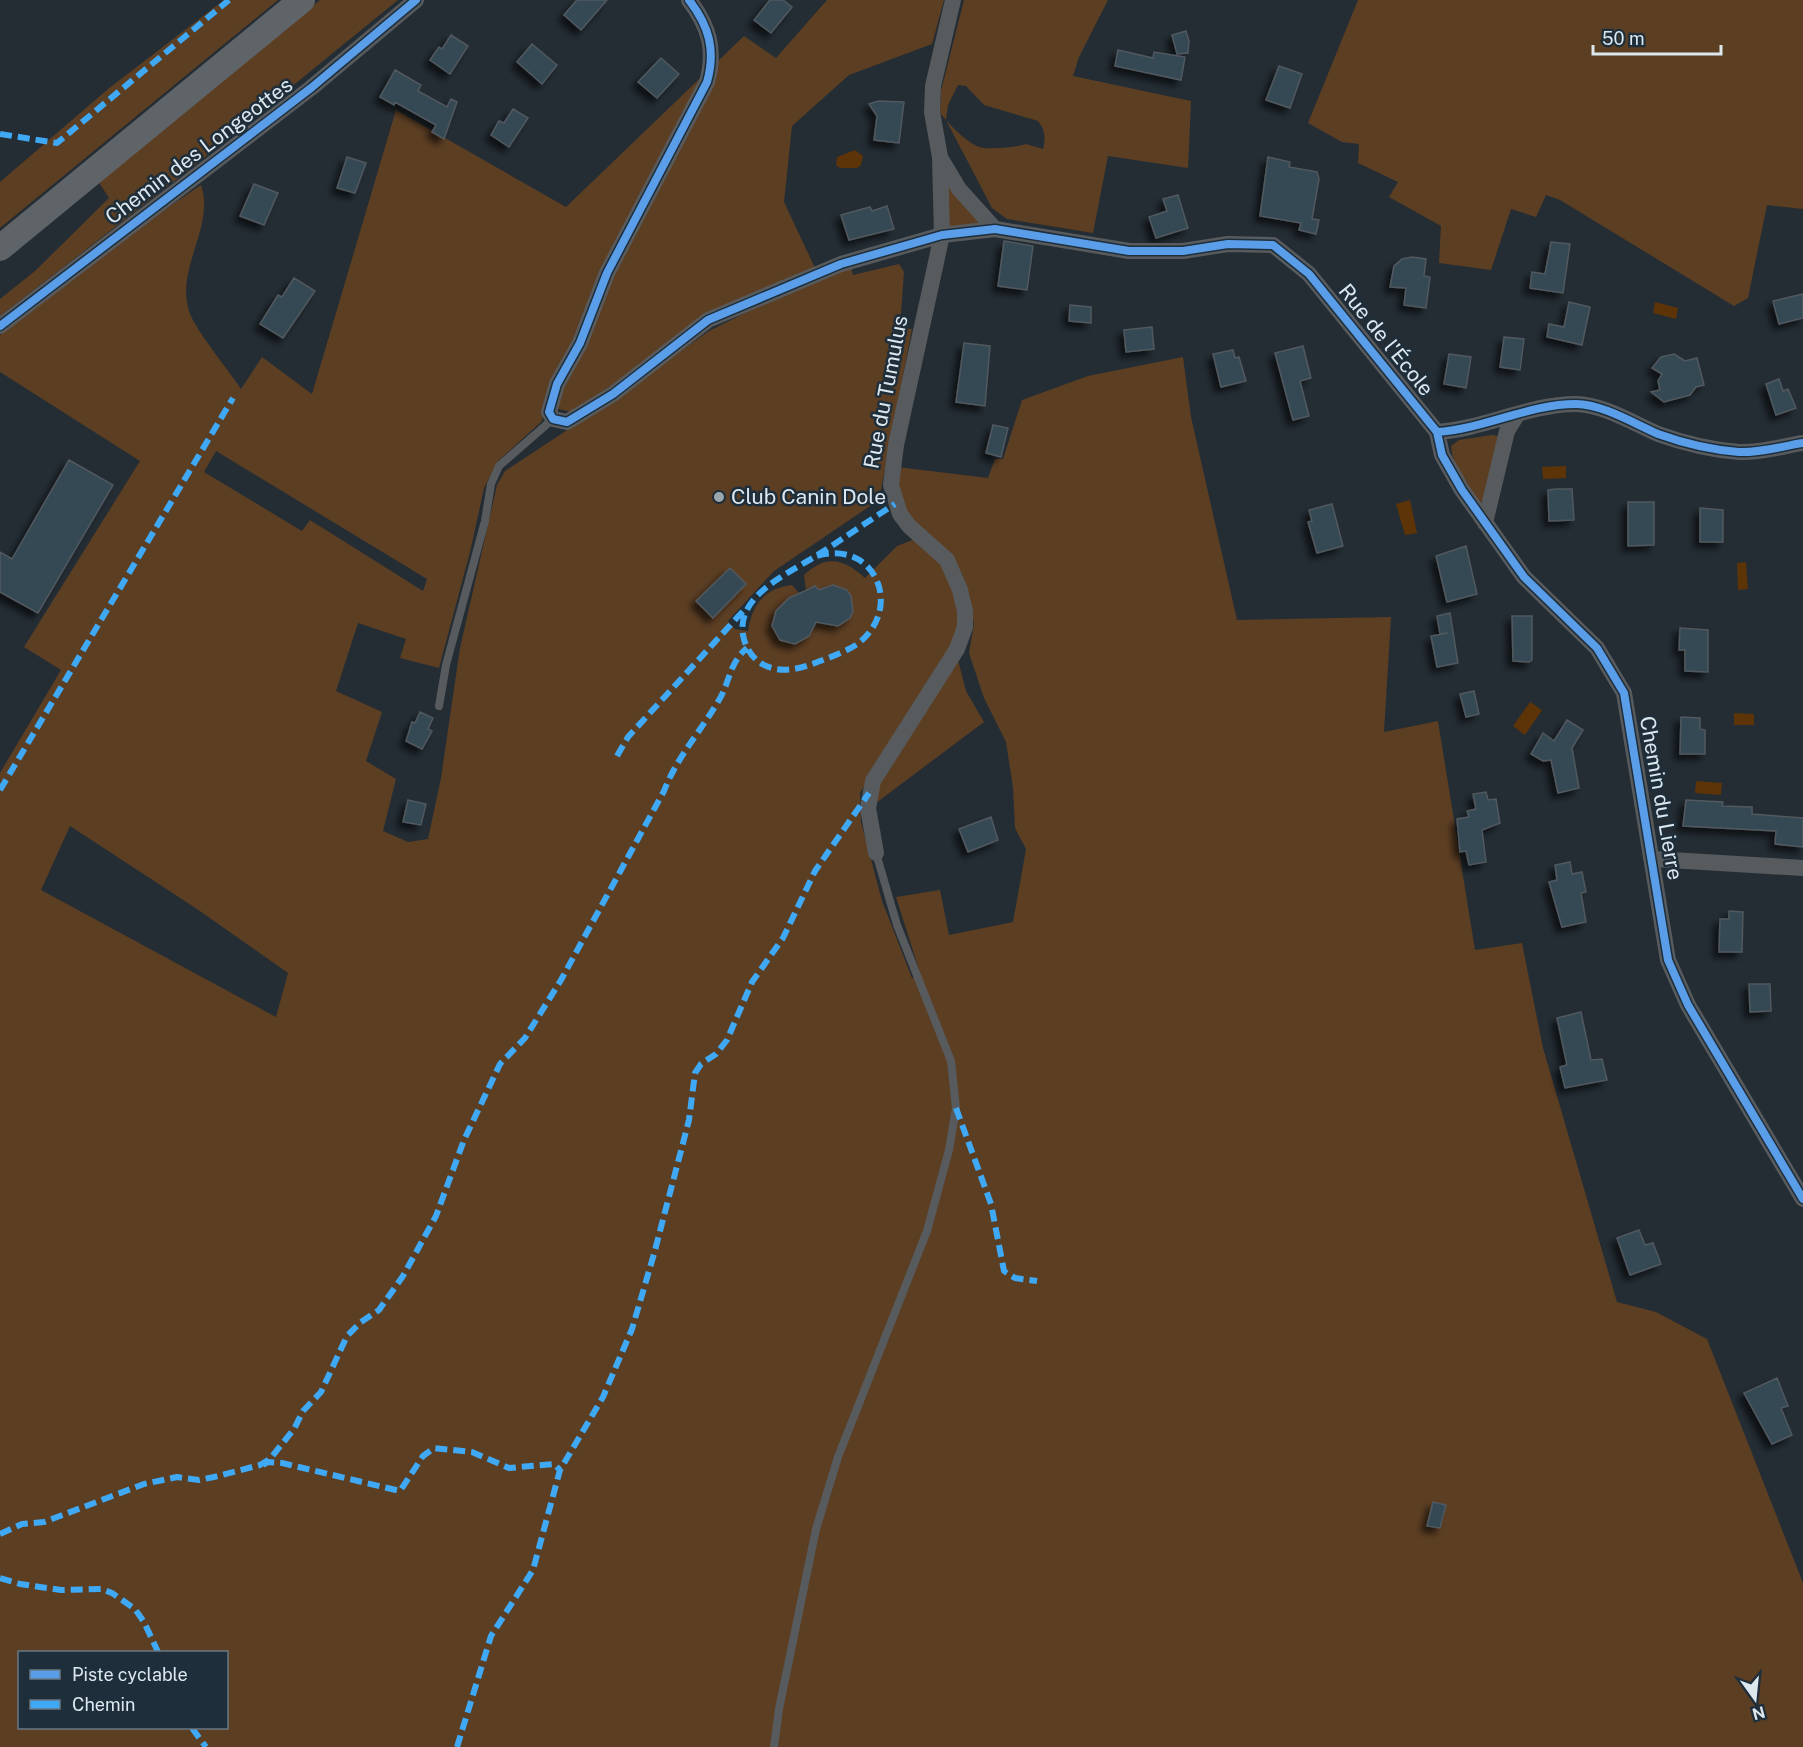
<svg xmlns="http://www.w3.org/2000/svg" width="1803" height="1747" viewBox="0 0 1803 1747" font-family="'Public Sans',sans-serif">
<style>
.green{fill:#5c3e23;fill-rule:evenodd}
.water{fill:#5c3408}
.building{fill:#344a55;stroke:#51585e;stroke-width:1.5;filter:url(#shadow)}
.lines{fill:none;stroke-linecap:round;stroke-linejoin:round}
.lane{stroke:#585b5e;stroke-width:8}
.street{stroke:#585b5e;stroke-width:16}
.primary{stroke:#5f6468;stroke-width:26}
.quiet{stroke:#3fa9f5;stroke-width:6;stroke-dasharray:12 6;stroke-linecap:butt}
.cycleway-casing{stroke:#1e2e3a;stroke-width:11}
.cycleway{stroke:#5a9eea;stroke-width:8}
.poi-dot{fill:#9ca6ad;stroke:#1e2e3a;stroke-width:2}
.labels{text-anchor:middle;stroke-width:5;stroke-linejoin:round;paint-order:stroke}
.street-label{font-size:21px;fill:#dce7ee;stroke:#1e2e3a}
.poi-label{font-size:21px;fill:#dce7ee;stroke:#1e2e3a;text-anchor:start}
</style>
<defs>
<filter id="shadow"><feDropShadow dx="-5.5" dy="5.5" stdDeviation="3" flood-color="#0009"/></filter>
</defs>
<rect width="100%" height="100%" fill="#242d34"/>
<!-- green -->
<path class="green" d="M224,0H278L0,228V182L108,89Z
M320,0H398L194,166L0,316V299L35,271L109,198L98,181Z
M827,0H944L932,44L849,75L792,126L784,202L816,270C776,286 734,299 698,321C654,349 618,385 572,412L544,406L542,421L498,461L484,488L470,552L439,668L400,658L406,639L358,623L336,691L382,712L366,761L396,779L383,831L408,842L428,839L441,778L460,648L497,485L505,471L587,417L709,331L805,283L851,267L853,275L899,264L904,272L900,328L912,329L879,500L774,571L728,621L735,629L748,631C752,604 765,588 792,585L799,593L806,590L804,575C827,554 844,559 865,578L897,546L915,539L944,567L951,581L959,611L957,637L945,661L860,793L861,822L882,901L912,978L921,976L896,897L940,890L949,935L1013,922L1026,849L1015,828L1013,788L1006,742L984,698L969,653L974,624L962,574L953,560L915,525L902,505L897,489V467L988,478L995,459H1003L1022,400L1088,376L1183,357L1191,417L1237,620L1391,617L1384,732L1438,721L1475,950L1522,943L1543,1048L1617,1302L1656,1312L1707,1339L1803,1583V1747H0V773L61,670L24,647L140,461L0,372V335L139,227L201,185C216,227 172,272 191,316C200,336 228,369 241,389L262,357L312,394L396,110L566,207L744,36L776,58ZM216,451L427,579L423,591L310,520L302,531L204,472ZM70,826L197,909L288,973L276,1017L41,890ZM20,1652H226V1728H20Z
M964,0H1108L1079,57L1073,76L1191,101L1188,168L1108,156L1093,233L1007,219L992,208L946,120L940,113L941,91ZM958,85L966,86L984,105L1038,121C1045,130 1046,137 1043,149L1026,144C1019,147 987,150 979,147C968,143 954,129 946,120L948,105Z
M1358,0H1803V209L1767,205L1748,298L1734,306L1560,200L1546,195L1536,217L1511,209L1491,270L1439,263L1441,226L1389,197L1398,182L1358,163L1359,144L1342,142L1308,123Z
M948,183L981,222L979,224L947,228Z
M1492,435L1498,436L1484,502L1478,503C1466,486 1453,468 1451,446L1459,440Z
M958,660L966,691L984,722L876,803L879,786Z"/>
<!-- water -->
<path class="water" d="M855,150L863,156L861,165L857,168H840L836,165L837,157Z
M1655,302L1678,308L1676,319L1653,313Z
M1566,466V478L1543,479L1542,467Z
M1410,500L1417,533L1405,535L1396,504Z
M1746,562L1748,589L1738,590L1737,563Z
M1530,702L1542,710L1525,735L1513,726Z
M1734,713L1754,714V725H1734Z
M1696,781L1722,783L1721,795L1695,793Z"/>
<!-- building -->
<path class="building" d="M577,0H607L581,30L564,15Z
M770,0H783L792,7L771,33L754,20Z
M1186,31L1189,41L1188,53L1177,54L1172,35Z
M451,35L468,46L450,74L430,60L439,47L442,49Z
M532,44L557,65L542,84L517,62Z
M1118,50L1153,58L1154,52L1185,57L1181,80L1115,66Z
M661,58L679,74L657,98L638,82Z
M1279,66L1302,74L1290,108L1266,100Z
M395,70L421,85L418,91L447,107L451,99L457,102L444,139L432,132L436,125L395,102L394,105L380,97Z
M878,101L904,102L899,143L874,140L877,116L869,104Z
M513,109L528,118L509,147L491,135L499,121L504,123Z
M347,157L366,163L355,193L337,188Z
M1268,157L1290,162L1289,167L1317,172L1319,179L1312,219L1319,220L1316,234L1299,230L1301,223L1260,216Z
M254,184L278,193L264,225L240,216Z
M1178,195L1188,228L1156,238L1149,217L1167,211L1163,199Z
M887,206L894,229L849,240L841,215L870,207L872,211Z
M1004,241L1033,246L1027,290L998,286Z
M1551,242L1570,244L1563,293L1530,288L1532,272L1545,274Z
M1412,257L1426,259L1424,276L1430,277L1426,308L1404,305L1406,288L1390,287L1394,266L1402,259Z
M294,278L315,291L283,338L260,324L278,295L282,297Z
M1803,294V318L1779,324L1773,301Z
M1569,302L1590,307L1582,345L1547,337L1549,324L1564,327Z
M1070,305L1091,307V323L1069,321Z
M1152,327L1154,349L1126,352L1124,330Z
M1504,337L1524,339L1520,370L1500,367Z
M964,343L990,346L985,406L956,402Z
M1303,346L1311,378L1300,381L1309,416L1293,420L1275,353Z
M1233,350L1235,358L1239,357L1246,381L1221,387L1213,354Z
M1449,354L1471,357L1466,388L1444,384Z
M1674,354L1685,361L1697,358L1704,385L1696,387L1690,395L1664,402L1651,392L1660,390L1658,381L1662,374L1652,368L1661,357Z
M1779,379L1783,391L1788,389L1796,408L1776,415L1766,384Z
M993,425L1008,428L1001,457L986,453Z
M69,460L113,485L38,613L0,592V552L12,559Z
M1556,489H1572L1574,520L1549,521L1548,490Z
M1628,502H1654V545L1628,546Z
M1332,504L1343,546L1317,553L1308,522L1312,521L1309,510Z
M1700,508L1723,510V542H1700Z
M1466,546L1477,594L1447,602L1436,556Z
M730,568L746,584L713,618L696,601Z
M833,585L847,590L851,596L853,611L850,618L838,626L816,622L809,636L795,644L780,640L772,626L776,611L789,598L807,590L815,586L819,590Z
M1450,613L1458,663L1437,667L1431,636L1448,633L1440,634L1437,616Z
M1512,616H1532V660L1529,662L1513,661Z
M1680,628L1708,630V672L1685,671V650H1679Z
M1474,691L1479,714L1466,717L1460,694Z
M420,712L433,718L428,729L432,731L422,749L406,741L412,722L415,723Z
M1681,717L1700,718V729L1705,730V754H1680Z
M1567,720L1583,730L1572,748L1579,788L1558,793L1551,760L1543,761L1531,754L1543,733L1554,741Z
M1486,792L1488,800L1496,799L1500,823L1482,830L1486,862L1469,865L1466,851L1460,852L1457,819L1469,817L1467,811L1476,809L1473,794Z
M408,800L426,804L421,825L403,822Z
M1686,800L1723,802L1722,806L1752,807V814L1803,818V847L1775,844L1776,831L1683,826Z
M991,817L998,840L968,852L959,829Z
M1570,862L1572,874L1582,872L1586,892L1581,893L1586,922L1562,927L1549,882L1557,880L1555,865Z
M1729,911L1743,912L1742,952H1719L1720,919H1729Z
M1749,984H1770L1771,1011L1750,1012Z
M1581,1012L1591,1060L1602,1059L1607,1080L1565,1088L1560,1067L1567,1065L1557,1018Z
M1639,1230L1645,1245L1653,1243L1661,1264L1630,1275L1617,1238Z
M1777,1378L1788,1406L1781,1408L1792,1435L1772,1444L1744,1393Z
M1433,1502L1446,1505L1440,1528L1427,1526Z"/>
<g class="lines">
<!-- lane -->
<path class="lane" d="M439,706L446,665L485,521L491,484L499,466L553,419
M774,1747L779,1709L816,1529L838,1457L927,1231L949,1150L956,1108L951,1061L897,925L876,853"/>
<!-- street -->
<path class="street" d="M689,0C709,26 716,50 707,82L607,273L580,343L557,384L549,412L553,419L567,422L613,394L708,320L841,264L942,235L995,229L1129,251H1183L1228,244L1273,245L1309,274L1437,432C1484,429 1529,404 1576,404C1602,404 1635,424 1658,434C1683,443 1713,450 1739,452C1760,453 1783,446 1803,443
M941,159L959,189L995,229
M0,326L311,88L416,0
M1437,432L1442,455L1462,490L1524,577L1597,648L1624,693L1668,960L1688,1005L1803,1199
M1485,523L1507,431L1517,415
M876,853L868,808L873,781L957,649L965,627V611L960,590L947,560L909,526L900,514L891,485L896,445L942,235L940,157L932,112L933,86L953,0
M1654,859L1803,868"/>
<!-- primary -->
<path class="primary" d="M0,248L302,0"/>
<!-- quiet -->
<path class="quiet" d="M0,134L57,143L229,0
M817,556C873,539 904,605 860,642C847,652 830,657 815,663C797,670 776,674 759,662C750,655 745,646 743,635C736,594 792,572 819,554C844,538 870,520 895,504
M617,756L628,737L745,609
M0,790L233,398
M956,1108L991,1204L1004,1271L1015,1278L1037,1281
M263,1465L268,1462L282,1463L400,1491L423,1456L434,1448L472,1452L509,1468L554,1464L560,1470
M0,1534L22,1524L44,1522L144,1484L177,1477L199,1480L214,1477L260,1465L270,1459L294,1429L303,1411L321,1392L347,1336L361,1322L379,1310L403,1276L436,1216L464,1140L500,1064L525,1038L561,980L664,791C677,757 701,731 719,700C730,682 729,663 747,648
M0,1578L20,1584L61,1590L101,1589L112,1593L135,1609L144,1622L158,1652
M192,1728L206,1747
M457,1747L491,1636L533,1570L560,1470L603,1397L632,1329L654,1254L689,1120L695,1073L701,1064L716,1054L727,1040L752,982L783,938L815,871L869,793"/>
<defs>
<path id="cycleway" d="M689,0C709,26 716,50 707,82L607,273L580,343L557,384L549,412L553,419L567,422L613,394L708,320L841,264L942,235L995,229L1129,251H1183L1228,244L1273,245L1309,274L1437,432C1484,429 1529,404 1576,404C1602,404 1635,424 1658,434C1683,443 1713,450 1739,452C1760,453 1783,446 1803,443
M0,326L311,88L416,0
M1437,432L1442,455L1462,490L1524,577L1597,648L1624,693L1668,960L1688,1005L1803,1199"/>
</defs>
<!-- cycleway casing -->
<use href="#cycleway" class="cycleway-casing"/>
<!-- cycleway -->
<use href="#cycleway" class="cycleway"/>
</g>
<!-- markers -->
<circle class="poi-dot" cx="719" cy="497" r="6"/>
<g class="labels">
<!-- street labels -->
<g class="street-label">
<text transform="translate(199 151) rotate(-37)" y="7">Chemin des Longeottes</text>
<text transform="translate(1386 340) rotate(51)" y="7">Rue de l'École</text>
<text transform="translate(886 392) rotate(-79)" y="7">Rue du Tumulus</text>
<text transform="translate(1661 798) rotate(80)" y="7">Chemin du Lierre</text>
</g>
<!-- poi labels -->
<g class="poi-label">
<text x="731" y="504">Club Canin Dole</text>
</g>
</g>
<!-- legend -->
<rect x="18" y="1651" width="210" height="78" fill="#1e2e3a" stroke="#6a7882" stroke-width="1.5"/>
<rect x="30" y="1670" width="30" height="9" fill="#5a9eea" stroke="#6a7882" stroke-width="1.5"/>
<text x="72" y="1681" font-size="18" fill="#dce7ee">Piste cyclable</text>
<rect x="30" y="1700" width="30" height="9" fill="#3fa9f5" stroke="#6a7882" stroke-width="1.5"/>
<text x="72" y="1711" font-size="18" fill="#dce7ee">Chemin</text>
<!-- north arrow -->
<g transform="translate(1755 1699) rotate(165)" stroke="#1e2e3a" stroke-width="4.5" paint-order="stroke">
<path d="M0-4.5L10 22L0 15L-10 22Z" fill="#dce7ee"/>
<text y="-9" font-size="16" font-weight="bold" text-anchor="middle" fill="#dce7ee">N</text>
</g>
<!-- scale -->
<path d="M1593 45v9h128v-9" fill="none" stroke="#dce7ee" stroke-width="3"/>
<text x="1602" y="45" font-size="18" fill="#dce7ee" stroke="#1e2e3a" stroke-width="4.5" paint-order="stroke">50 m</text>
</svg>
